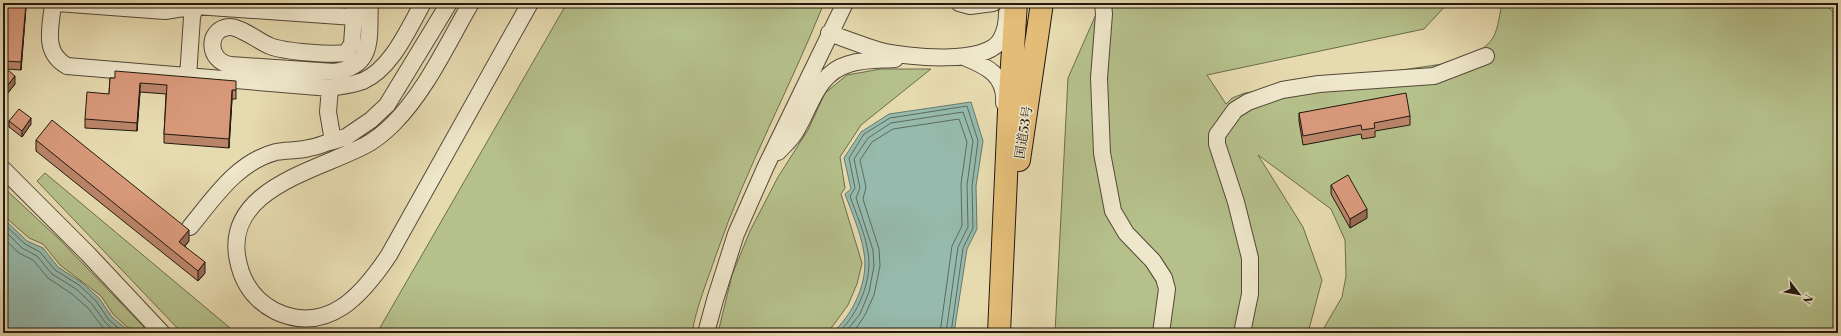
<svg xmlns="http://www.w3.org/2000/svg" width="1841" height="336" viewBox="0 0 1841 336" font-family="'Libre Bodoni','Noto Serif JP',serif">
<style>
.green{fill:#b5c08b;stroke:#6c6c4e}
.water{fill:#96baad;stroke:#687a6e}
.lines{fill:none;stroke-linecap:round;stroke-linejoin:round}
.shore{stroke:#5c6a5e;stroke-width:1}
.minor-casing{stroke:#544938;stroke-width:18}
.highway-casing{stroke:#231910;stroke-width:24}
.minor{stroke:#efe7cb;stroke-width:16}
.highway{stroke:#e3bd78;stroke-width:22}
.wall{fill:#ba8469;stroke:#231910}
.shaded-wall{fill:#976b55;stroke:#231910}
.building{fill:#d8997a;stroke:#231910}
.labels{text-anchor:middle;stroke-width:3;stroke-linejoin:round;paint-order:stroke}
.street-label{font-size:13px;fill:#231910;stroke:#efe7cb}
</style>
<rect width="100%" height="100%" fill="#e6daaf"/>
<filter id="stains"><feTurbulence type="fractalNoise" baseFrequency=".005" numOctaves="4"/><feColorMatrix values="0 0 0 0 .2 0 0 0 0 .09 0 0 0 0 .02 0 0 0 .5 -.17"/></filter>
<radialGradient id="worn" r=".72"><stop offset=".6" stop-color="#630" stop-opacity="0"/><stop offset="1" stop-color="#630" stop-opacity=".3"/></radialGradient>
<!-- green -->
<path class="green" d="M567,3H824C790,88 746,168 716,255C708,279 696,308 692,333H377Z
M1101,3H1448L1424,29L1207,75L1226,104L1232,98L1245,93L1463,61C1496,41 1495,41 1502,3H1824L1838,17V333H1321L1342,297L1346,276L1345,240L1331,209L1258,155L1303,227L1322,280L1308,333H1055L1068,78Z
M881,69H931L861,125L840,157L845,188L841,194L862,263L857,284L848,305L832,327L824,333H718L732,275L750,231L778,177L808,130L825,93L847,75Z
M45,173L236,333H182L37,181Z
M3,187L60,240L144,327L139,333L127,327L113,314L101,296L60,265L43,244L29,238L3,215Z"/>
<!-- water -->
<path class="water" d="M971,102L983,141L976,186L977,229L967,249L954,333H832C853,315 869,281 864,253C861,233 852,213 845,194L851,189L844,158L861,132L889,114Z
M3,218L27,241L43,248L58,267L81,282L99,298L112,317L131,333H3Z"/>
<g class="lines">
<!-- shore -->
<path class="shore" d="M3,223L25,244L40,252L55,270L79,285L96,301L109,320L124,333
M3,229L22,248L37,256L52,274L76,289L92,304L105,322L116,333
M3,238L19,253L33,260L48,278L72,294L88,308L107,333
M838,333C858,315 873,279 868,252C865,233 856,214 850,196L855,188L849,158L864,134L890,118L967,106L978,141L972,186L973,228L963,248L951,333
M845,333L860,314L869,292L874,266L873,250L856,198L860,188L854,159L868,138L891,123L963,112L973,141L967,185L968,227L958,247L946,333
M853,333L865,315L874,295L880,266L879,249L863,199L866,187L860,160L872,142L893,129L959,119L967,142L961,184L962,226L952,246L940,333"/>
<defs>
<path id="minor" d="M53,3C51,27 42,52 67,66L330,88L328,112L333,141L346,137L371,120L387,105L449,3
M57,3L165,11L195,6L354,17
M355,3L352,44L346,53C331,55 285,52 270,46C260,42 239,26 229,27C206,29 207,62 231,65L334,72C376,66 368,37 370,3
M471,3C447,44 426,91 393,124C384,133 374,141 364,146C316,171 219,190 239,265C244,285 256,301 275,311C328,336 363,294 389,255L530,3
M959,3L970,6L993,3
M1103,3L1104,14L1099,78L1102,153L1113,211L1126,233L1153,261L1164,278L1167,289L1161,333
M829,33C846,39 864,46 881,51C906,57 988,66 1001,39C1005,32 1007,21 1007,13
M964,57C986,66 1006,75 1004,103
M188,77L192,17L196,3
M330,88C341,86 352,85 363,81C392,68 408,29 423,3
M778,152C784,145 792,139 796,131C811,106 817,73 849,64C864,59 880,60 895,59
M3,169L88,254L162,333
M190,227C214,198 237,162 276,152C287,150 298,151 309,148C317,147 325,143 333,141
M706,333L715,300L736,234L766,166L845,3
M1242,333L1250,294V258L1236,202L1217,144V135L1235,110L1248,102L1282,90L1319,84L1434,76L1486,56"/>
<path id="highway" d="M1019,160L1042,3
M999,333L1009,111L1016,3"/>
</defs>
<!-- minor casing -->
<use href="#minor" class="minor-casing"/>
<!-- highway casing -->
<use href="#highway" class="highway-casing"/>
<!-- minor -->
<use href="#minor" class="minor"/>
<!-- highway -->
<use href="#highway" class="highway"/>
</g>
<!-- wall -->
<path class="wall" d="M3,3L26,7L21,70L6,69L15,84L3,99Z
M110,78L236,90V99H232L229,148L164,143V134L166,94L140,92L137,131L85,128V119L109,94Z
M1299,113L1410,116V125L1375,131V137L1362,139L1361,134L1303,145L1299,121Z
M9,121L31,124L22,137L9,127Z
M36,140L189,241L185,246L205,273L198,281L36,151Z
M1331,185L1367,218L1350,228L1331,194Z"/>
<!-- shaded-wall -->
<path class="shaded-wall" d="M26,3V7L21,70V62Z
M15,76V84L3,99V91Z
M140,83V92L137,131V123Z
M232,90V99L229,148V139Z
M31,118V124L22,137V131Z
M1367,209V218L1350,228V219Z
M189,230V241L179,252V242Z
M205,262V273L198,281V271Z"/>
<!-- building -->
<path class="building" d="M3,3H26L21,62L3,61Z
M3,66L15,76L3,91Z
M115,71L236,81V90H232L229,139L164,134L167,85L140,83L137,123L85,119L87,92L109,94L110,78H115Z
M1406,93L1410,116L1374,123L1375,128L1362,130L1361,125L1303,136L1299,113Z
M19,109L31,118L22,131L9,121Z
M52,120L189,230L179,242L205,262L198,271L36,140Z
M1348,175L1367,209L1350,219L1331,185Z
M329,328L338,333H326Z"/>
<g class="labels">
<!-- street labels -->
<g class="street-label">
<text transform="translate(1023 132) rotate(-81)" y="5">国道53号</text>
</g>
</g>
<!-- margin -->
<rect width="1841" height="336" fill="none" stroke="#e6daaf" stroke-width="16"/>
<rect x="4" y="4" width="1833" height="328" fill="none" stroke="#231910" stroke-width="2"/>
<rect x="8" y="8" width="1825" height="320" fill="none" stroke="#231910"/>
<!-- north arrow -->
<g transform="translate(1799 294) rotate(121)" stroke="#efe7cb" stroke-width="3" paint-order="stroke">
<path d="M0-3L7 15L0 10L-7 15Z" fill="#231910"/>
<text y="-6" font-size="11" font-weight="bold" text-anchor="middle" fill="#231910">N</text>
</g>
<rect width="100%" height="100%" filter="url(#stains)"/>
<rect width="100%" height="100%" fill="url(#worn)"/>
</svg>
